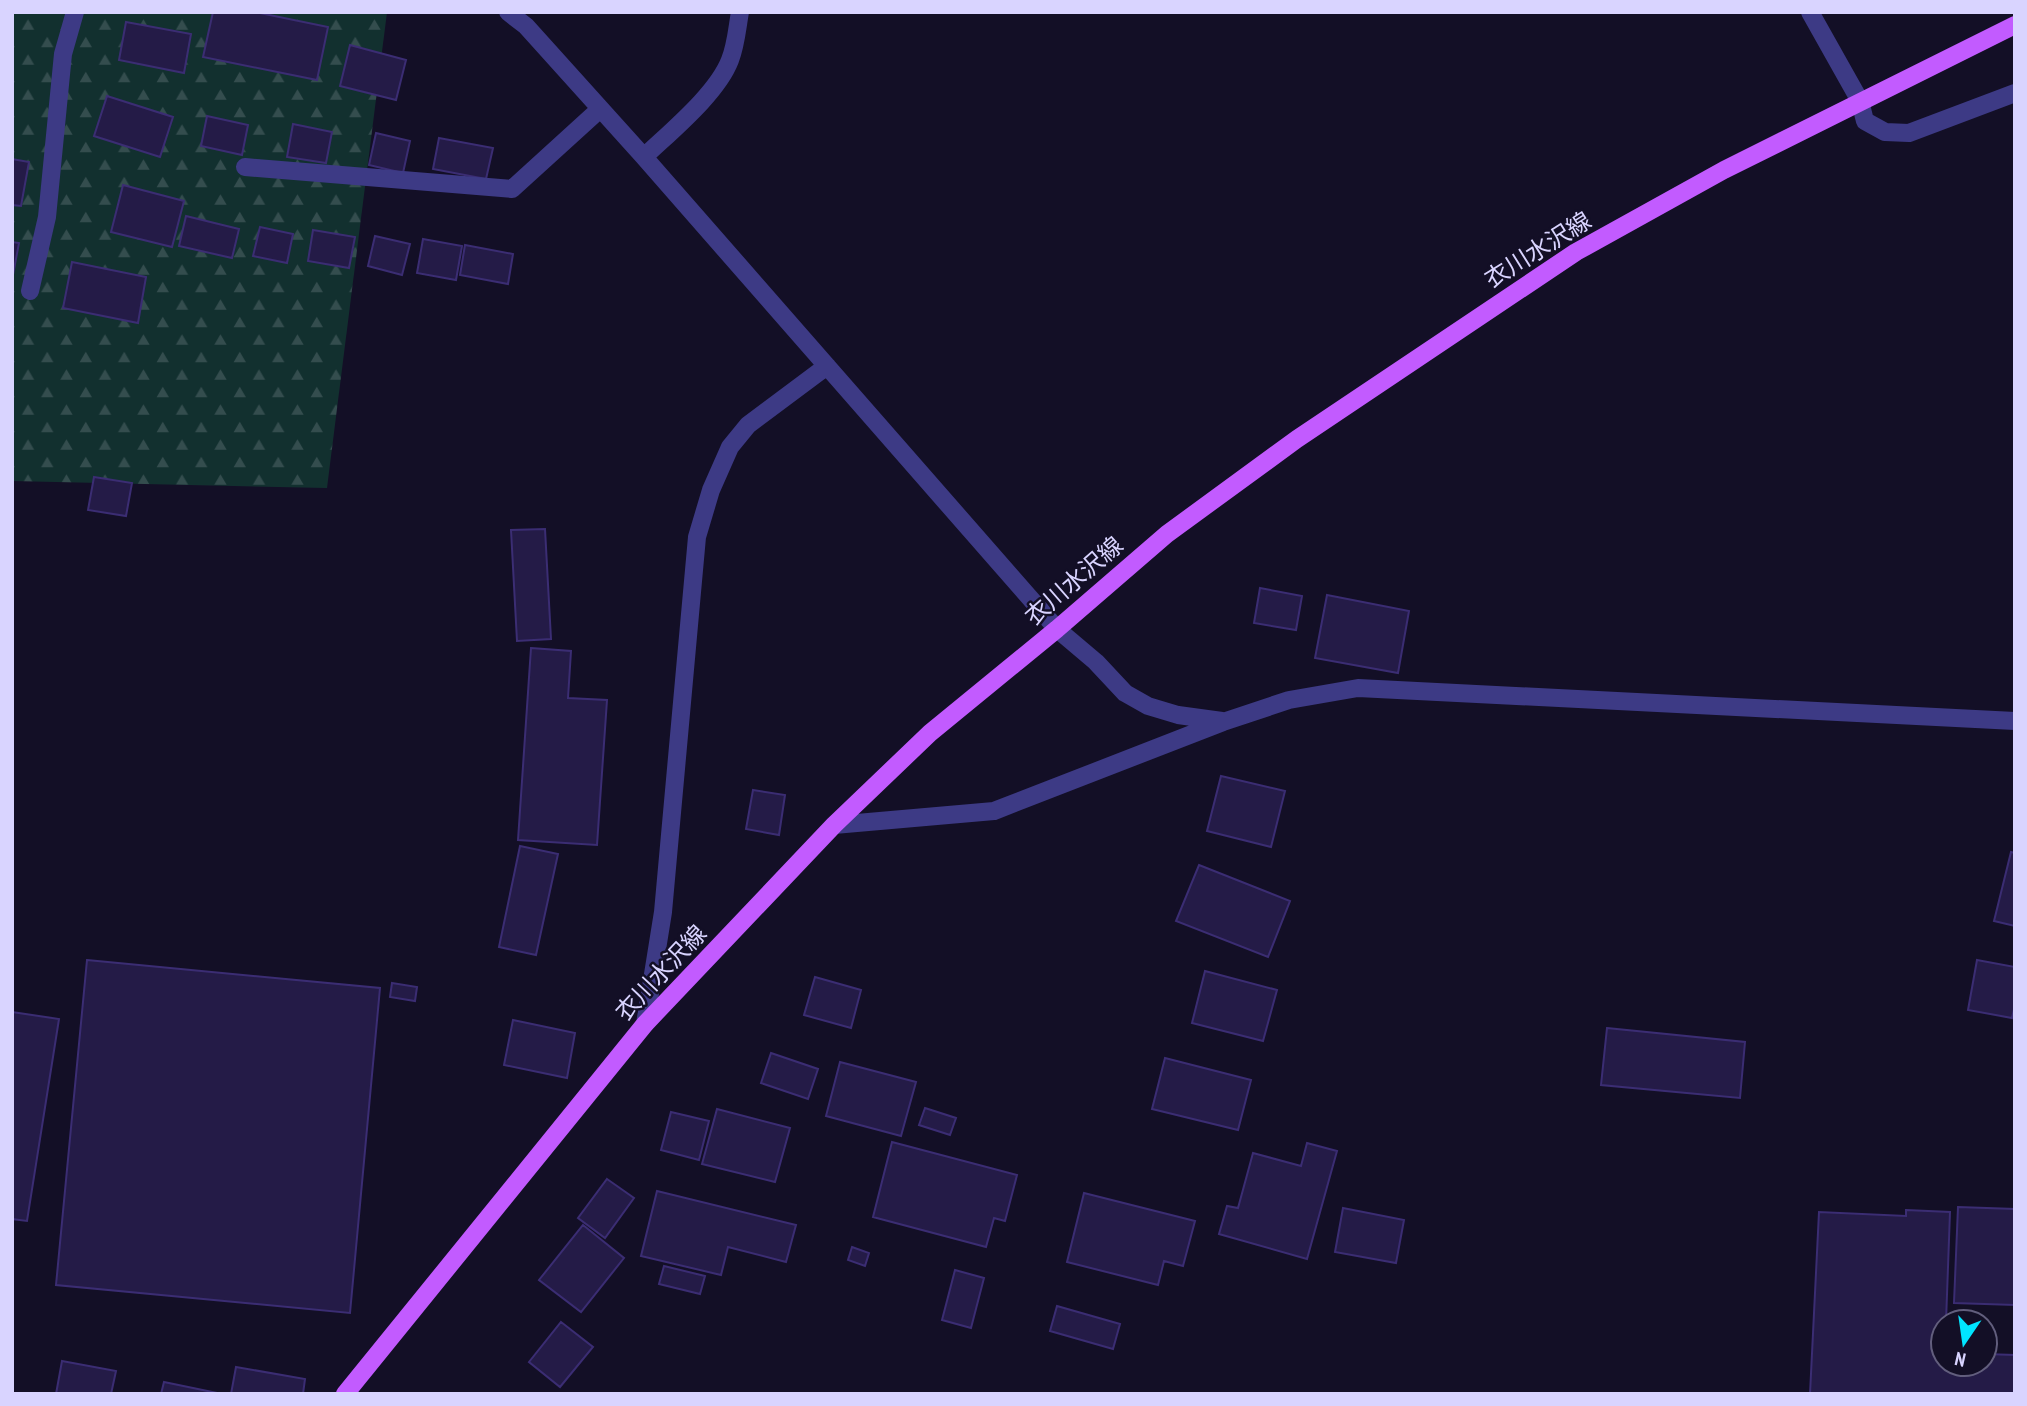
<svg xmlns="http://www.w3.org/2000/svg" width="2027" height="1406" viewBox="0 0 2027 1406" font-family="'PT Sans Narrow','Noto Sans JP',sans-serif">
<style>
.forest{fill:url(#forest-firs)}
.building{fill:#241b47;stroke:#3b2d73;stroke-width:2}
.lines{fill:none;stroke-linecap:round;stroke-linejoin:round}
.minor{stroke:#3d3a85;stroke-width:18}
.major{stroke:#c25bff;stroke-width:18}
.labels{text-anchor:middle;stroke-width:5;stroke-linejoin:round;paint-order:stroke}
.street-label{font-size:24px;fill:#d9d4ff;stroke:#130f26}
</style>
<defs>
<pattern id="forest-firs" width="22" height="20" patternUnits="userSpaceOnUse" patternTransform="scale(1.75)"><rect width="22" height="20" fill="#12302f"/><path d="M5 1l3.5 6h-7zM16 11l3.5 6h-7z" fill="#344d4e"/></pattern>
</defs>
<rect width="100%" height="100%" fill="#130f26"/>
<!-- forest -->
<path class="forest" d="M12,12H387L327,488L12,481Z"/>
<!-- building -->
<path class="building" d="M213,12H255L328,27L317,80L203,57Z
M126,22L191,34L184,73L119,60Z
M350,45L406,60L396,100L340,86Z
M107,96L173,117L160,157L94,136Z
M207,116L248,125L242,155L201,146Z
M293,124L332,132L326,163L287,157Z
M376,133L410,141L403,173L369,165Z
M439,138L493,148L486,179L433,169Z
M12,159L29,162L21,206L12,205Z
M123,185L184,201L172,247L111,232Z
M186,216L239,229L232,258L179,246Z
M260,227L293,234L287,263L253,256Z
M313,230L355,237L349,268L308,261Z
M375,236L410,244L402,275L368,266Z
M423,239L462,246L456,280L417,273Z
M12,242L19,243L12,280Z
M465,245L513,254L508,284L460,275Z
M72,262L146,277L138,323L63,308Z
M94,477L132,483L126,516L88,510Z
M545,529L551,639L517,641L511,530Z
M1260,588L1302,596L1296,630L1254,623Z
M1327,595L1409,611L1398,673L1315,658Z
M531,648L571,651L568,698L607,700L597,845L518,840Z
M1221,776L1285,791L1271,847L1207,831Z
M753,790L785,795L779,835L746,829Z
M520,846L558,854L536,955L499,947Z
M2011,852L2015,853V926L1994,921Z
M1199,865L1290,901L1268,957L1176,921Z
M87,960L380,988L350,1313L56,1285Z
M1977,960L2015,967V1005L2012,1018L1968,1010Z
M1205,971L1277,990L1263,1041L1192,1023Z
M815,977L861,990L851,1028L804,1015Z
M392,983L417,987L415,1001L390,997Z
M12,1012L59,1019L27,1221L12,1219Z
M513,1020L575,1033L567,1078L504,1065Z
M1607,1028L1745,1042L1740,1098L1601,1085Z
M771,1053L818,1069L808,1099L761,1083Z
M1165,1058L1251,1080L1238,1130L1152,1109Z
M840,1062L916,1082L901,1136L826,1116Z
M925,1108L956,1118L950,1135L919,1125Z
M717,1109L790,1128L775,1182L702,1164Z
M671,1112L709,1121L699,1160L661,1150Z
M892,1142L1017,1175L1005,1221L994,1218L986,1247L873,1217Z
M1307,1143L1337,1151L1307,1259L1219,1234L1227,1206L1238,1208L1253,1153L1301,1166Z
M607,1179L634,1198L605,1238L578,1218Z
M657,1191L796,1225L786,1262L728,1247L721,1275L641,1256Z
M1084,1193L1195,1221L1183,1266L1164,1261L1158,1285L1067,1262Z
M1958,1207L2015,1209V1305L1954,1303Z
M1343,1208L1404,1220L1396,1263L1335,1252Z
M1906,1210L1950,1212L1946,1322H1943L1944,1365L1979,1367V1364H1985V1354L2015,1355V1394H1810L1819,1212L1906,1216Z
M583,1225L624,1258L581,1312L539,1280Z
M852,1247L869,1253L865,1266L848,1260Z
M664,1266L705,1276L700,1294L659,1284Z
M955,1270L984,1278L971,1328L942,1320Z
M1057,1306L1120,1324L1113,1349L1050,1331Z
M561,1322L593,1347L560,1387L529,1362Z
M62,1361L116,1371L111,1394H56Z
M236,1367L305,1379L303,1394H231Z
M164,1382L222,1394H161Z"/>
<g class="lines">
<!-- minor -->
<path class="minor" d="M508,12L526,26L644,157L1057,629L1096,662L1125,693L1148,706L1178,715L1222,721
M1810,12L1860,101L1865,121L1885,132L1909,133L2015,93
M644,157C670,132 717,94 730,60C736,45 737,29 740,12
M245,167L512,189L600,109
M30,291L47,217L63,54L75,12
M834,825L994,811L1223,722L1289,700L1358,688L2015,721
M645,1024L663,912L697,537L711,490L730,447L748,425L827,366"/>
<!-- major -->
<path class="major" d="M345,1394L645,1024L834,825L930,733L1057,629L1167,534L1297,439L1576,252L1724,170L2015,25"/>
</g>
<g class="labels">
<!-- street labels -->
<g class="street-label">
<text transform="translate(1538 250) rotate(-32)" y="8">衣川水沢線</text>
<text transform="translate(1074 581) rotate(-41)" y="8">衣川水沢線</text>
<text transform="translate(661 973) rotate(-47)" y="8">衣川水沢線</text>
</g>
</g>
<!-- border -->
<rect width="2027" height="1406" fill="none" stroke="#d9d4ff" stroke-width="28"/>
<!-- north arrow -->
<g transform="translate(1964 1343) rotate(193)"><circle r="33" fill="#130f26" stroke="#625e7d" stroke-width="2"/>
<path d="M0-5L12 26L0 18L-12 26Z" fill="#00e5ff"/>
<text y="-10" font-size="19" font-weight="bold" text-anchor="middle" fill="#d9d4ff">N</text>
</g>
</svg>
